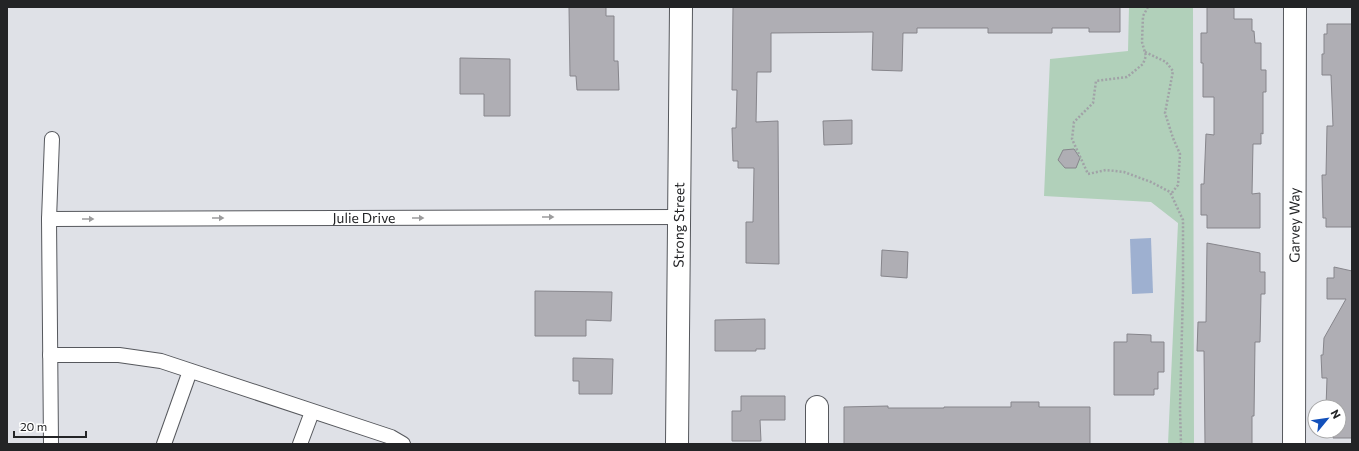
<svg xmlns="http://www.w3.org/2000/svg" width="1359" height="451" viewBox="0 0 1359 451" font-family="Commissioner,sans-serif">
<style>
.green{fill:#b1d0ba}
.water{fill:#9eb0d0}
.building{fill:#afaeb4;stroke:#86858b}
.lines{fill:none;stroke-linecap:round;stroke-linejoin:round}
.service-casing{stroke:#56585d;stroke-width:16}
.minor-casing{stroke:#56585d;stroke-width:24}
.tertiary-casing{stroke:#56585d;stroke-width:24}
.path{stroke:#a1a2a7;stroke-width:2.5;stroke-dasharray:2 2;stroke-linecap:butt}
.service{stroke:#fff;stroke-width:14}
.minor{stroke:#fff;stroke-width:22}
.tertiary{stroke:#fff;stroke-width:22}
.oneway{fill:#9c9c9d}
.labels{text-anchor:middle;stroke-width:4;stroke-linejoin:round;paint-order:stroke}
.street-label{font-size:14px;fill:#232426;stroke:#fff}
</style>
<rect width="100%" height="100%" fill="#dfe1e7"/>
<!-- green -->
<path class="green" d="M1129,7H1193L1194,444H1168L1178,223L1151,202L1044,196L1050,59L1128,51Z"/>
<!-- water -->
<path class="water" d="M1151,238L1153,293L1132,294L1130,239Z"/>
<!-- building -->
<path class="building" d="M569,7H606V16H614V61H618L619,90H577L576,76H570Z
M733,7H1120V32H1089V28H1052V33H988V28H917V33H903L902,71L872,70L873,32L771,33V72H757L756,122L778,121L779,264L746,263V222H753L754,168H738V161H733L732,128H736L737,90H732Z
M1207,7H1234V19H1252V31H1254L1255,43H1261V70H1266V92H1263V134L1261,133V144H1253L1252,194L1260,193V228H1207V215H1201V184H1204L1206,134L1214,135V97H1203V63H1201V33H1207Z
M1327,24H1352V227H1326V218H1323L1322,175H1326L1327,126H1333L1331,75H1322V54H1324V34H1327Z
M460,58L510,59V116H484V94H460Z
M852,120V144L824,145L823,121Z
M1074,149L1080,158L1076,168H1065L1058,160L1063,150Z
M1207,243L1260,253V272H1265V294H1261L1260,342H1255L1254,416H1252V444H1205L1204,351H1197L1198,322H1206Z
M882,250L908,252L907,278L881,276Z
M1334,267L1352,271V438H1333V431H1339V407H1326L1327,378H1322L1321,355H1323L1324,338L1346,299H1327V278H1334Z
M535,291L612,292L611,321L586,320V336H535Z
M765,319V349H756V351H715V320Z
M1127,334L1151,335V342H1164V372H1158V389H1154V395H1114V342H1127Z
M573,358L613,359L612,394H579V381H573Z
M741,396H785V420H760L761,441H732V411H741Z
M1011,402H1039V407H1090V444H844V407L888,406V408H944V407H1011Z"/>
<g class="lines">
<defs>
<g id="service">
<path id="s1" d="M49,219L679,217"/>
<path d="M50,355H119L161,361L391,437L403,444"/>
<path d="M51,444L49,219L52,139"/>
<path d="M164,444L190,371"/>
<path d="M300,444L312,412"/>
</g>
<g id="minor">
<path d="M817,444V407"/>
<path id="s2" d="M1294,444L1295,7"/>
</g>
<g id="tertiary">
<path id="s3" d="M677,444L681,7"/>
</g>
</defs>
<!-- service casing -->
<use href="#service" class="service-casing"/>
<!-- minor casing -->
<use href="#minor" class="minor-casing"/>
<!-- tertiary casing -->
<use href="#tertiary" class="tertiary-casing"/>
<!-- path -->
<path class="path" d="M1148,7L1143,16L1142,42L1146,56L1143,64L1127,77L1096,81L1093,103L1074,122L1072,139L1088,174L1106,170L1124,172L1151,182L1170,192L1183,220V290L1180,409L1181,444
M1145,52L1166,62L1173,71L1165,113L1173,138L1180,154L1178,185L1171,194"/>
<!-- service -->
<use href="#service" class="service"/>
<!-- minor -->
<use href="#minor" class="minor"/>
<!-- tertiary -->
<use href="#tertiary" class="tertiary"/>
</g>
<!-- one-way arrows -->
<defs><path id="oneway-solid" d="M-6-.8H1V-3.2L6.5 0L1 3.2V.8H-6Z"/></defs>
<g class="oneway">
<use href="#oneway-solid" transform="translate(548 217)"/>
<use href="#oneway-solid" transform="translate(218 218)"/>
<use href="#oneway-solid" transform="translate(418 218)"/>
<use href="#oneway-solid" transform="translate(88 219)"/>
</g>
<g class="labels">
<!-- street labels -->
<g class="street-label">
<text dy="5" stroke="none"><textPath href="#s1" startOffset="315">Julie Drive</textPath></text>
<text dy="5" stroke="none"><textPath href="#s3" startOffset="219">Strong Street</textPath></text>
<text dy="5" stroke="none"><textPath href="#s2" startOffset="219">Garvey Way</textPath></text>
</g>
</g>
<!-- border -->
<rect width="1359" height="451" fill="none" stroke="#232426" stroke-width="16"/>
<!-- north arrow -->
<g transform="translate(1327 419) rotate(61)"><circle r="19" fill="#ffffff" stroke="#a7a7a8"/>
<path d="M0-3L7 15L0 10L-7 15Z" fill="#1250bb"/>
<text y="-6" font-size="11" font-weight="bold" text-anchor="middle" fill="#232426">N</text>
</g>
<!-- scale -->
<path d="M14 431v6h72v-6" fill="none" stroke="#232426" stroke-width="2"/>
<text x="20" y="431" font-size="12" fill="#232426" stroke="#ffffff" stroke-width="3" paint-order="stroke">20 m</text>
</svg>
